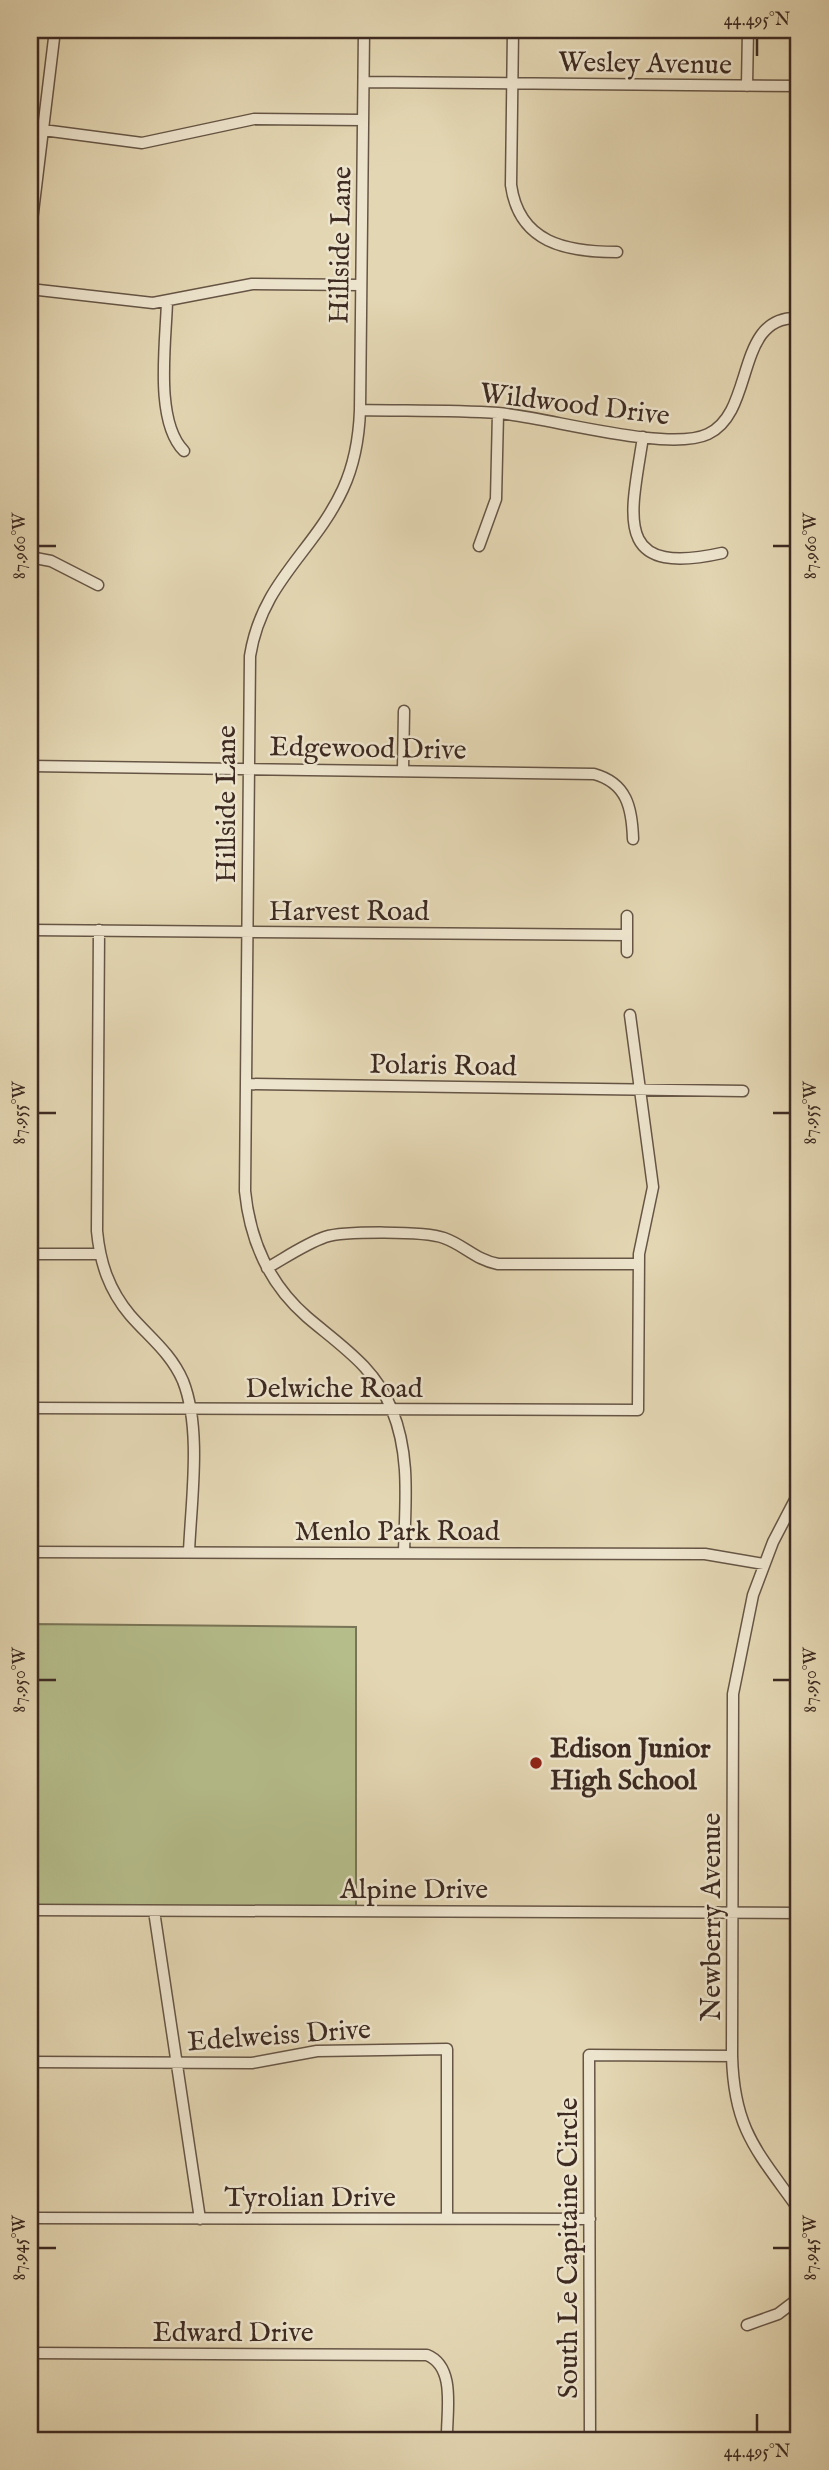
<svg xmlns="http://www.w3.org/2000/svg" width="829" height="2470" viewBox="0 0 829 2470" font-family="'IM FELL English',serif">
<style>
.green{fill:#b5bd8b;stroke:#797456;stroke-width:2}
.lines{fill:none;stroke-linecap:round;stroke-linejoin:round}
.minor-casing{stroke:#665545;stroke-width:13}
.minor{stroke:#ede4cd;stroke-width:10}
.ticks{fill:none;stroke:#3d2a21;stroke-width:2.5}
.poi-dot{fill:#8f2418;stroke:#ede4cd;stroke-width:2.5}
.labels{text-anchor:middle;stroke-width:5;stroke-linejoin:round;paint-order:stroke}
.street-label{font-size:28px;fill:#3d2a21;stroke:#ede4cd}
.poi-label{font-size:28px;font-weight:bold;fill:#3d2a21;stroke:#ede4cd;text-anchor:start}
.neatline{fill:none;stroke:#3d2a21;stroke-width:2.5}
.ticks-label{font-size:18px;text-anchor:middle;fill:#3d2a21}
</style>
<rect width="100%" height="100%" fill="#e3d6b2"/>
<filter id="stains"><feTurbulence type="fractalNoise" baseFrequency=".00286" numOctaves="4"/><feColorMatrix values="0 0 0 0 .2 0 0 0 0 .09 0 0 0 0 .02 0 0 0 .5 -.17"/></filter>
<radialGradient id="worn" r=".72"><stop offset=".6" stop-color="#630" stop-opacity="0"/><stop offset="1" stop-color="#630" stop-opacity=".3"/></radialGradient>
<!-- green -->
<path class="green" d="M30,1624L356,1627V1911L30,1910Z"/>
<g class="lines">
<defs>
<path id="minor" d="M364,30L360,410C359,438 355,463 343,489C314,552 262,581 250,656L245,1191C250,1241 269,1284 307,1317C341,1346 375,1367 392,1410C411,1456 405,1505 404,1553
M513,30L511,185C519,243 566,252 617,252
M364,82L799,86
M747,86L748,30
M43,130L142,143L254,119L363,120
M30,237L55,30
M30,289L153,303L252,284L361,285
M167,301C166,342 154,421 184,451
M360,410C406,411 452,410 498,413C547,417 668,453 708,434C756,412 734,314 799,318
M643,437C631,515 611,578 722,553
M479,546L496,499L498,413
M30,557L51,561L98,585
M30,766L594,774C627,783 632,808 633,839
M403,770L404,711
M627,916V952
M30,930L627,935
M99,930L97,1231C100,1263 109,1290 130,1315C149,1337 171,1353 183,1381C202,1429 191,1501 189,1552
M246,1084L743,1091
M30,1254H99
M267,1268C285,1258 305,1244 325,1237C344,1231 425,1231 444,1238C464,1245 476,1260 498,1264H638
M30,1408L638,1410L639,1254L653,1187L630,1015
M799,1492L773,1542L753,1595L733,1694L732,2056C734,2131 758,2152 799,2210
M30,1552L705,1554L764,1564
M30,1910L799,1913
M154,1911L200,2219
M30,2062L252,2063L317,2051L447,2049V2218
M30,2218L590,2219
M747,2325L778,2314L799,2298
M30,2353L427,2355C457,2367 446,2414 447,2440
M590,2440L589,2055L732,2056"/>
</defs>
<!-- minor casing -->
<use href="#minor" class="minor-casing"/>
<!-- minor -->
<use href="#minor" class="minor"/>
</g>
<!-- ticks -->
<path class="ticks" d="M757,38V56M38,546H56M773,546H790M38,1113H56M773,1113H790M38,1680H56M773,1680H790M38,2248H56M773,2248H790M757,2414V2432"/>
<!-- markers -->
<circle class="poi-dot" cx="536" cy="1763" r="7"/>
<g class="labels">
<!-- street labels -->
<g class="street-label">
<text transform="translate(645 62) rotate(1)" y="10">Wesley Avenue</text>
<text transform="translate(339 245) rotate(-89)" y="10">Hillside Lane</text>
<text transform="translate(575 403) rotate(7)" y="10">Wildwood Drive</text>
<text transform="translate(368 747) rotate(1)" y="10">Edgewood Drive</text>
<text transform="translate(225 804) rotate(-90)" y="10">Hillside Lane</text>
<text x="349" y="920">Harvest Road</text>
<text transform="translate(443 1064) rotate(1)" y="10">Polaris Road</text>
<text x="334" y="1397">Delwiche Road</text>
<text x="397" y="1540">Menlo Park Road</text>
<text x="414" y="1898">Alpine Drive</text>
<text transform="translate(710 1917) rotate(-90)" y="10">Newberry Avenue</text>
<text transform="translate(279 2034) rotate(-4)" y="10">Edelweiss Drive</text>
<text x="310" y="2206">Tyrolian Drive</text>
<text transform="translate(567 2248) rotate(-90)" y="10">South Le Capitaine Circle</text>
<text x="233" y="2341">Edward Drive</text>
</g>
<!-- poi labels -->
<g class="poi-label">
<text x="550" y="1757">Edison Junior<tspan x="550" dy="32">High School</tspan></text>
</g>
</g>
<!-- margin -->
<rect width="829" height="2470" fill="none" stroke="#e3d6b2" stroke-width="77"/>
<rect x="38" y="38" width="752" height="2394" class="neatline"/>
<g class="ticks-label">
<text x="757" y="25">44.495°N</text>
<text transform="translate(19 546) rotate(-90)" y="6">87.960°W</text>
<text transform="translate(810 546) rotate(-90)" y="6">87.960°W</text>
<text transform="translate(810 1113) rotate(-90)" y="6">87.955°W</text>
<text transform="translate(19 1113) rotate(-90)" y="6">87.955°W</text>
<text transform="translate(810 1680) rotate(-90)" y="6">87.950°W</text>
<text transform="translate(19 1680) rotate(-90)" y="6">87.950°W</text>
<text transform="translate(19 2248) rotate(-90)" y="6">87.945°W</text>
<text transform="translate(810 2248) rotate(-90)" y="6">87.945°W</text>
<text x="757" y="2457">44.495°N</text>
</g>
<rect width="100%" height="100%" filter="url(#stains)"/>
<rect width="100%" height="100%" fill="url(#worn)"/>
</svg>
